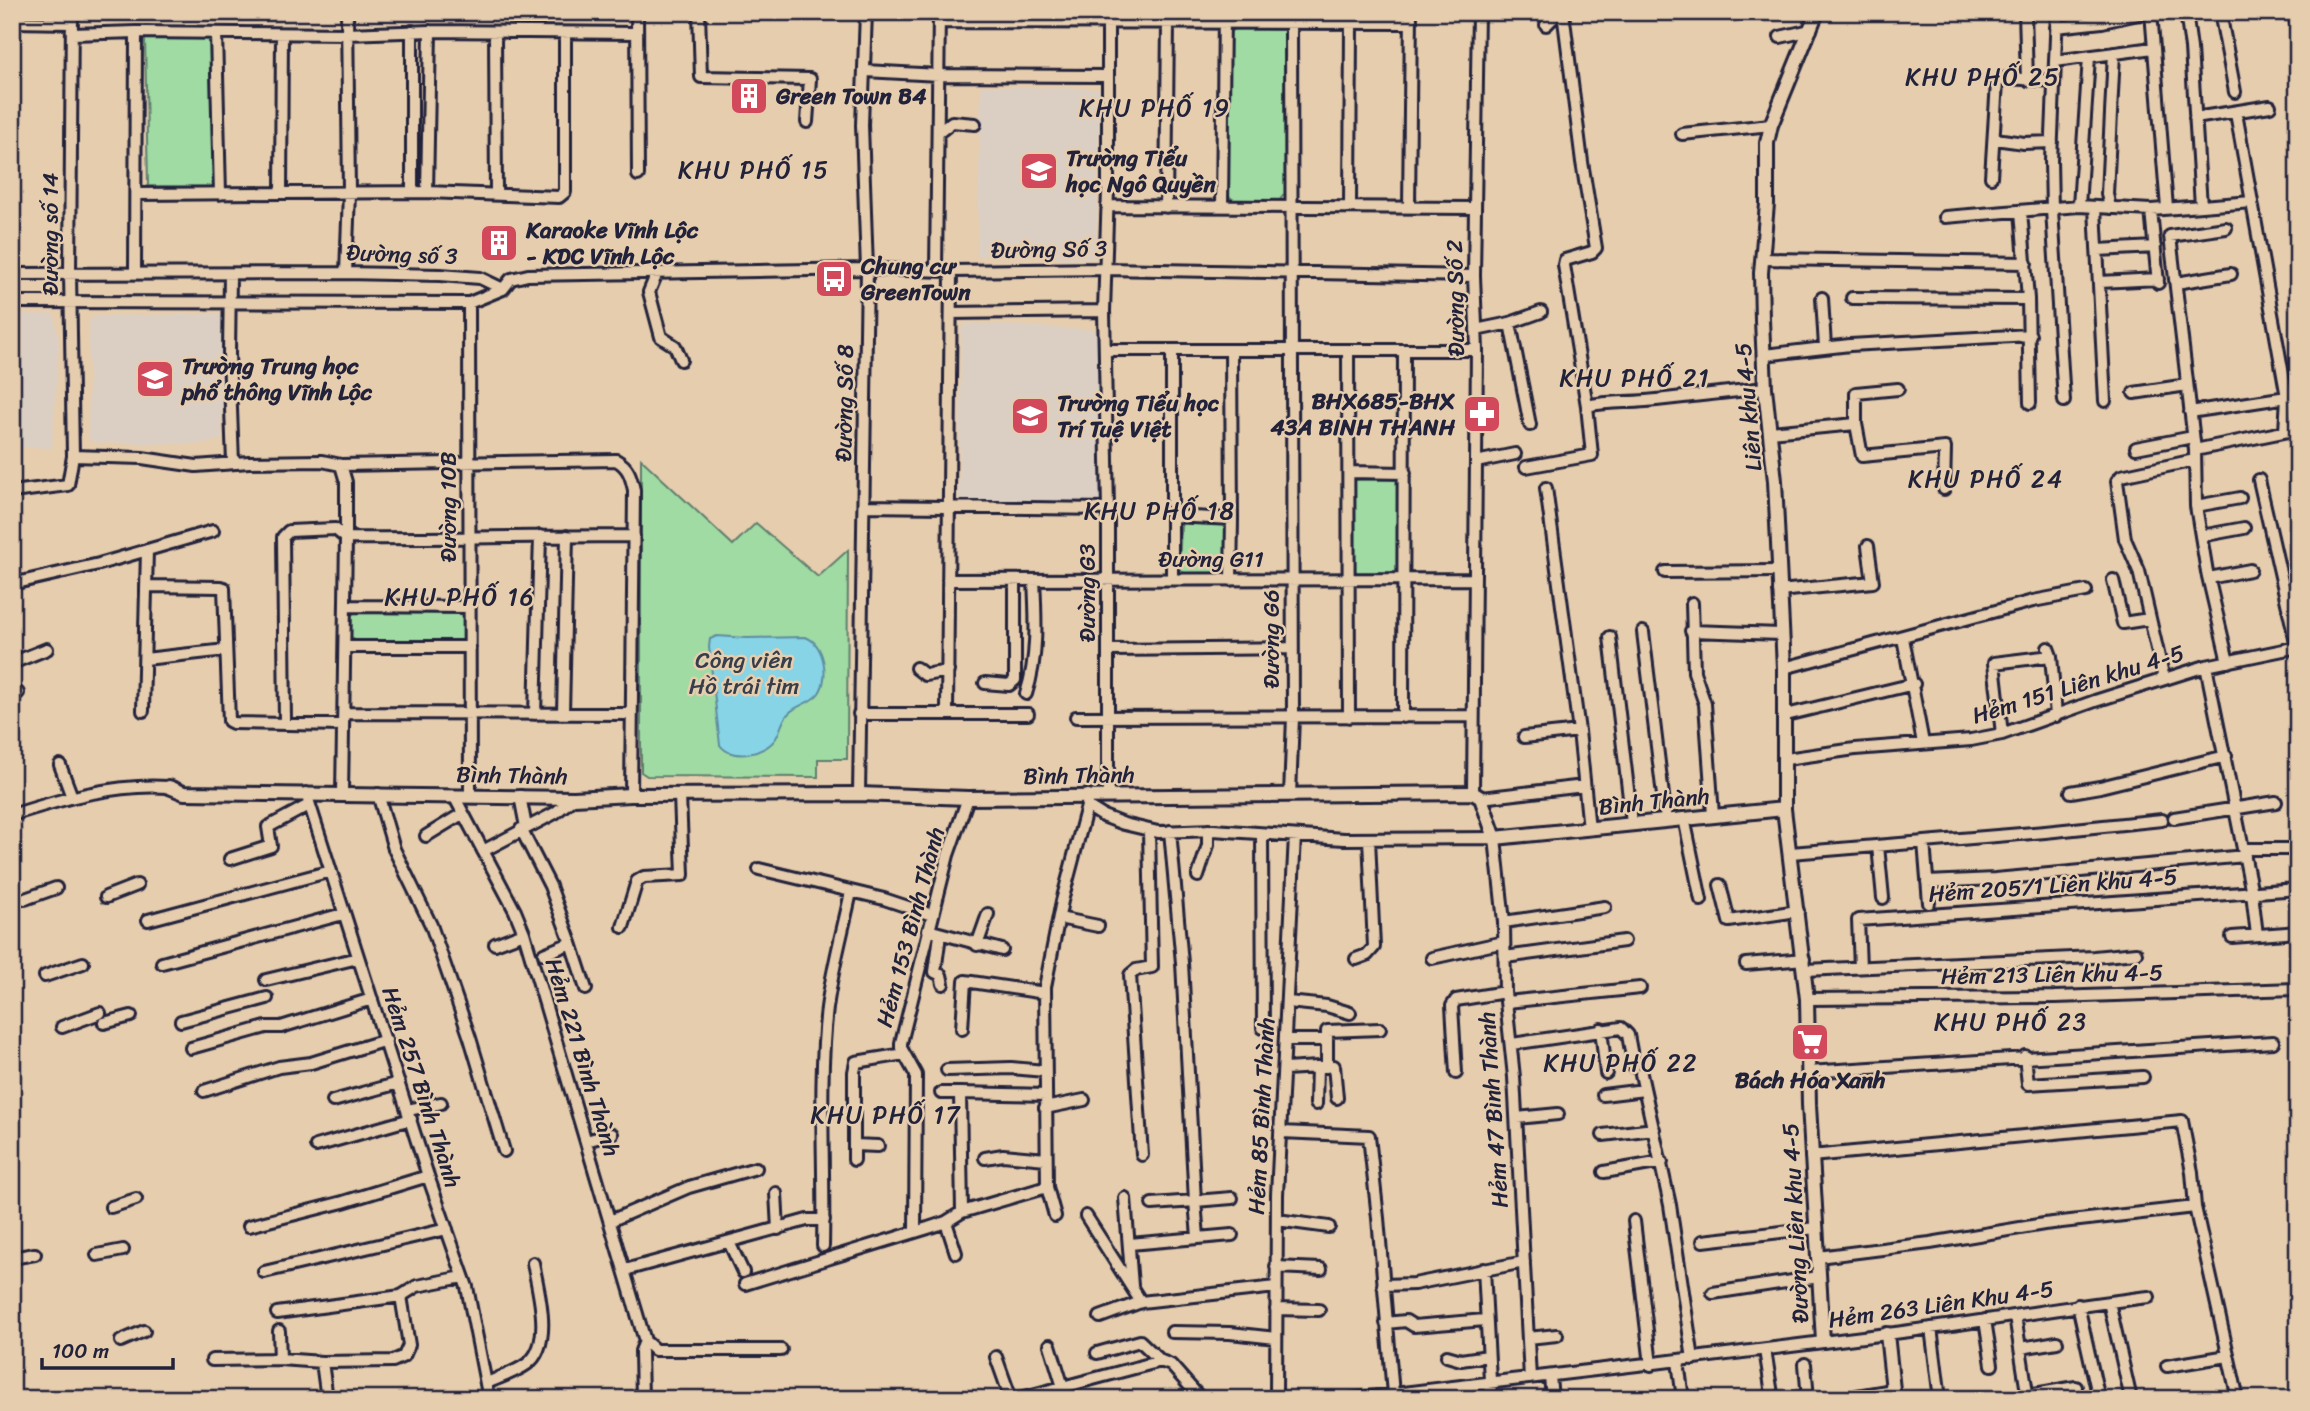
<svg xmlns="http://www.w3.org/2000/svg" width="2310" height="1411" viewBox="0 0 2310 1411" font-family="Sriracha,sans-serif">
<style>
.built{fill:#dbcfc4}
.green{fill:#9fdba2;stroke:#607e6e;stroke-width:2}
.water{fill:#86d4e5;stroke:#5e8da1;stroke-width:2}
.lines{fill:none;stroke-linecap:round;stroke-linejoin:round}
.minor-casing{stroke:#22223b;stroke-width:16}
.tertiary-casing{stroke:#22223b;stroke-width:18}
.minor{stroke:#e6cdae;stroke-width:10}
.tertiary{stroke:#e6cdae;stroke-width:12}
.labels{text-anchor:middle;stroke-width:5;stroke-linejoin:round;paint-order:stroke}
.poi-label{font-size:23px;font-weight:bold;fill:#22223b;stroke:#e6cdae;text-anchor:start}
.street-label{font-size:23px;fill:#22223b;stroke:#e6cdae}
.park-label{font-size:23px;fill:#353e4a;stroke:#e6cdae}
.neighbourhood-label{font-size:24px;letter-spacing:2px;fill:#22223b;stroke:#e6cdae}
</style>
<rect width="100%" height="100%" fill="#e6cdae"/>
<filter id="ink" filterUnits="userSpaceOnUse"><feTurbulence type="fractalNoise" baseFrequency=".0143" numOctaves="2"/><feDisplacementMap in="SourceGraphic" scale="14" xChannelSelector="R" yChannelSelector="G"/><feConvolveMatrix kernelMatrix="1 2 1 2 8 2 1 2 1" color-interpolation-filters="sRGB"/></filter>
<g filter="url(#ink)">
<!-- built -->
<path class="built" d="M981,86L1100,89L1096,259L977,256Z
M54,314L59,343L52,448L12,447V315Z
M222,314V439L204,444H184L95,443L88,438L89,320L97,316Z
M966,323L1095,330L1099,336L1100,501L1094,504L962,503L959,496L961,330Z"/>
<!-- green -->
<path class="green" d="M1238,27L1283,28L1288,34L1286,192L1278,202L1233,200L1227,194L1228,37L1230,32Z
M210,36L213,43L216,183L211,187L148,186L145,39Z
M641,459L733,545L756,523L818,577L848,550L847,759H818V777L647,776L641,772Z
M1399,479V574L1354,575V480Z
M1184,521L1223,523L1227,526V569L1222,575H1185L1179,567L1181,526Z
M357,611H461L465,614L466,639L461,642H357L351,637L350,616Z"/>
<!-- water -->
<path class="water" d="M717,636L747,638L805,637C824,642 830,677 819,693C811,704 797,704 788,714C782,720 781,730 776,738C766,754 732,762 720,745L709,647L710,639Z"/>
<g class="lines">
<defs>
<path id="minor" d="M637,12L638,175
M699,12L701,77L810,79L807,122
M1108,12V190L1104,311L1108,509V795
M1563,12L1582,162L1596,248L1592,252L1565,260L1564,265L1587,406
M2025,12L2027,80
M2057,12L2051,160L2052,210L2064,401
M2151,12L2167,208
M2186,12L2191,48L2201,206
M2220,12L2235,92
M2293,12L2298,28
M12,22L72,23
M939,22L1410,23
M1546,25L1559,12
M2056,27L2102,22L2147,12
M412,31V192
M216,33L220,194
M495,33L496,194
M72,34L136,32L347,34L430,31L636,33
M1780,37L1811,30
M2055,61L2153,48
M865,71L939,75L1106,76
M2236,113L2287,397L2285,431
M2195,118L2270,106
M938,133L952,122L975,124
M1682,134L1771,125
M1995,139L2024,143L2052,142
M1991,177L1997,82L2007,78L2054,81
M427,192L430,31
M281,193L282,34
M137,194L427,192L559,197L565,192V34
M1107,206L1475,208
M2079,206L2089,57
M1166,207L1168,23
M1222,207L1224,12
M1350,207L1351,24
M1409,208L1411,12
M2095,208L2105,401
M2110,208L2107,194L2114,53
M2151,210L2158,283
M2021,211L2028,299L2030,403
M1945,217L2079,206L2151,210L2252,202
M2226,228L2170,236L2195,450L2196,506L2207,572L2228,662
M2098,250L2155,247
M1762,259L2026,263
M936,271L939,12
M135,273L136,32
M346,273L349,193L347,12
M657,273L649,292L661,337L675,346L681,360
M12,274L346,273L440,275L480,278L503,289
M230,274L229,354L233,463
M2100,282L2158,279
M2176,283L2231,274
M1822,298L1825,347
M1852,298L2028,299
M12,302L469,303L503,289L511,279L528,275L867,269L951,271L1105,269L1474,276
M469,303L470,795
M951,313L1104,311
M1510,323L1530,425
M1476,330L1510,323L1541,312
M1106,350H1477
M1348,350L1349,717
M1764,355L1850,345L2030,335
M2134,393L2187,385
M2190,412L2287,397
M1856,424V393L1898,389
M1770,432L1856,424L1862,456L1945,448L1944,489
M2136,448L2193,437
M2195,450L2298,429
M73,456L142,458L196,466L249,462L322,461L341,465L346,482V538L342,794
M1476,462L1515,454
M341,465L616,460C629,467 631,477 634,490L631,795
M1526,467L1592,455L1587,406C1610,401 1624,403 1646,401C1686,397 1726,392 1765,388
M1349,472L1405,473
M2259,480L2297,647
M1546,488L1579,731L1589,829
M12,492L68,485L73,456L70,273L72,12
M864,506L1108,509
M2196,506L2240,498
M1173,516L1232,519
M2201,536L2244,528
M1665,572L1778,571
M2209,578L2250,570
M948,580L1474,579
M1172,580V350
M1231,580L1232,519L1231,350
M2113,580L2123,623L2149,619
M12,584L99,564L213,531
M146,586L221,587L224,588L229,721L233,723L343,725
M1779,591L1873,582L1868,546
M1692,603L1694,672L1705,704L1713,815
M346,606L470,607
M1691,631L1781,634
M1643,632L1666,820
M1610,637L1632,823
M1903,638L1923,743
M345,647H470
M2048,648L2051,656L2056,716
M1109,650L1292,648
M145,659L226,650
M12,663L47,649
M2206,666L2252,893L2257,935
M916,668L925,675L948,671
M1784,668L2033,601L2086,591
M2164,679L2139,571L2125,539L2117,481L2121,476L2195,460
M985,683L1009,685L1015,680V581
M1026,694C1038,658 1036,618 1034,580
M12,695L18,693
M143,711L147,550
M344,713L632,714
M563,713L567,536
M947,713L951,271
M535,714L540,536
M859,714H1028
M1786,715L1914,684
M1076,717L1473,716
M1403,717L1404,350
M285,723L283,537L289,531L335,529L346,538C442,539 538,536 634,536
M2002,734L1994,663L2051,656
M1524,737L1579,731
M1786,759L1855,749L1971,740L2002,734L2095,701L2206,666L2298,647
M60,765L72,797
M2071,792L2100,787L2226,756
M306,793L428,1176L467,1287L489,1399
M1473,793L1477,350L1474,276L1478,12
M378,794L394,849L431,925L470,1038L504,1151
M859,794L867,269L862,125L866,12
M1088,795L1087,806L1103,816L1124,824L1158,832L1213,830L1344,839L1495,838L1504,922L1505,992L1514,1077L1530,1378
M1290,795L1293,717L1291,24
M454,796L515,911L524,933L645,1341
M520,796L526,827
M1481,798L1584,786
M12,815C62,799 116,783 169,787
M1684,818L1701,900
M2174,818L2276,802
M521,829L550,886L571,943L544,954
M1170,831L1182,963L1195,1201L1232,1198
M1262,834L1263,1028
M426,836L462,814
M1924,842L1929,903
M1878,846L1883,898
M2244,849H2298
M483,851L555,813L574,798
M1791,853L2045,832L2162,820
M230,859L271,846L268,827L309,805
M759,869L884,899L932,915
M1198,876L1208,845V830
M1927,882L1995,879L2245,856
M1720,885L1729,921L1798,911
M106,897L137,885
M25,899L56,888
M1059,918L1098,926
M148,920L331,871
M1504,922L1605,907
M623,927L637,881L644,877L683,875L680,795
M928,930L1002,950
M940,935L935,972L941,975L943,984
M2232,937L2298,932
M571,943L586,989
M495,944L524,933
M977,945L988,914
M1505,957L1624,941
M1432,958L1504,942
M1356,959L1367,955L1374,947L1369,839
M162,963L343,914
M1746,964L1804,959
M1860,967L1858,920L2298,889
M1805,970L2094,957L2136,953
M45,976L83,963
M266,980L358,958
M1807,999L2055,997L2298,989
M1288,1002L1327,1006L1350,1013
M1507,1002L1640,988
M181,1021L267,998
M104,1023L131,1016
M62,1027L100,1013
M962,1029L965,981L1045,993
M1601,1029L1606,1073
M1286,1040H1327V1031L1380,1029
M1327,1040V1067
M1512,1044L1621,1028L1628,1035L1634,1067
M191,1048L266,1027H281L372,999
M2025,1056L2028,1084L2143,1077
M1285,1069L1334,1066L1337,1098
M947,1070L1011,1068L1045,1071
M1808,1072L2273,1042
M1456,1073L1452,1006L1456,1000L1505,992
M1641,1074L1670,1205L1693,1359
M204,1091L279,1067L311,1063L386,1040
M941,1093H960
M1603,1095L1644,1090
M333,1101L399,1083
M1316,1104L1317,1067
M1045,1108L1084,1100
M408,1110L441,1103
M1517,1118L1558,1114
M1282,1132L1369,1136L1378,1218L1393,1394
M1603,1135L1654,1129
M586,1141L612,1134
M854,1145L878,1146
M316,1146L411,1119
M1142,1155L1130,975L1136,970L1152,967L1149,831
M1811,1156L2182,1121L2192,1172L2195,1207L2238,1399
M985,1158L1003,1155L1046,1159
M854,1160V1072L856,1062L904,1054
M1604,1172L1662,1162
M776,1193L778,1229
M1125,1198L1132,1286
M1152,1204L1195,1201L1198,1237
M111,1207L136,1199
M962,1212L960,1093L1046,1095
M1055,1216L1047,1187L1045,987L1062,901L1087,806
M1086,1216L1141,1302L1276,1287
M1277,1220L1329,1227
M610,1221L689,1187L756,1168
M1634,1221L1651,1365
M946,1222L956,1253
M249,1226L343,1202L428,1176
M915,1232L916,1075L901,1048V1043L948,855L968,798
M1703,1241L1816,1228
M729,1242L743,1272
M1130,1244L1232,1235
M823,1246C825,1167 818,1087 827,1008C832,969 843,930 851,892
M97,1255L123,1250
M1818,1257L1930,1243L2044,1224L2195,1207
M12,1258L35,1254
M1276,1267L1321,1269
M1484,1269L1491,1399
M625,1270L807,1220H824
M264,1272L447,1229
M745,1284L928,1228L946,1222L962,1212L1047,1187
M1383,1285L1414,1284L1524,1262
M1713,1293L1819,1277
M2109,1302L2131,1399
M2078,1305L2099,1399
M1276,1309L1319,1310
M277,1313L401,1296L417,1286L463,1277
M2015,1316L2028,1399
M1100,1317L1141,1302
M1985,1320L1992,1365
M1386,1323L1406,1321L1414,1326L1485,1320
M1931,1328L1940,1399
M279,1331L280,1359L322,1362L327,1399
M1172,1332L1230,1333L1276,1338
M1528,1338L1557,1335
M121,1341L144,1331
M645,1341L655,1350H781
M1050,1345L1063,1387
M2021,1348L2057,1342
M1765,1350L1772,1394
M1097,1353L1140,1341L1161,1361
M1447,1356L1461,1360L1488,1356
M996,1357L1011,1399
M212,1360L280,1359
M1678,1361L1683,1399
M322,1362L393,1361L404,1356L409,1345L401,1296
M1805,1364L1808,1399
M2167,1366L2228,1356
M1550,1376L1552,1399
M487,1383C500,1377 516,1372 527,1364C554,1345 538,1290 533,1263
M2028,1395L2076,1387
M1857,1396L1893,1390
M642,1399L641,1351L645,1341
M1017,1399L1161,1361L1171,1365L1201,1399
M1276,1399L1277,1195L1295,836
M1352,1399C1530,1378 1709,1357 1887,1334C1975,1323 2062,1307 2149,1297"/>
<path id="tertiary" d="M1817,12L1771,125L1767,143V204L1761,273L1762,320L1765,388L1775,481L1784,668V809L1807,999L1809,1105L1823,1341
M169,787L184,793L574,798L631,795L859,794L968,798L1473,793L1481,798L1495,838L1784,809
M1887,1334L1894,1399"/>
</defs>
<!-- minor casing -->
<use href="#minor" class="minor-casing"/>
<!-- tertiary casing -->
<use href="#tertiary" class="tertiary-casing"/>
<!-- minor -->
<use href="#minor" class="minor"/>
<!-- tertiary -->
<use href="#tertiary" class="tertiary"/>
</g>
</g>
<!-- icons -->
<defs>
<symbol id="building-square" viewBox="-11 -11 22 22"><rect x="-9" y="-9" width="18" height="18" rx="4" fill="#d1495b" stroke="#e6cdae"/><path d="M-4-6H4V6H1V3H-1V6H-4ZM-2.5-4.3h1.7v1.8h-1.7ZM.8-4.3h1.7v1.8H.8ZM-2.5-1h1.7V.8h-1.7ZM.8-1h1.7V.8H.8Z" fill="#fff"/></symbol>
<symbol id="school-square" viewBox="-11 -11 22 22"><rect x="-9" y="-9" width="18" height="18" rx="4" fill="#d1495b" stroke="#e6cdae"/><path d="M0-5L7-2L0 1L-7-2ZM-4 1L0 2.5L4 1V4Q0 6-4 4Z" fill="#fff"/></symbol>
<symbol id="bus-square" viewBox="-11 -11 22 22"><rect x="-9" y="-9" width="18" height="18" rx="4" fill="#d1495b" stroke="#e6cdae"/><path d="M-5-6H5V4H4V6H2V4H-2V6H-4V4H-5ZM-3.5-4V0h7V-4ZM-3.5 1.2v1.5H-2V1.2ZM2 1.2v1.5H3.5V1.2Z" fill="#fff"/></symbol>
<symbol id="pharmacy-square" viewBox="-11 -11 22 22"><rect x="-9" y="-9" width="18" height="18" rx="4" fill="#d1495b" stroke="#e6cdae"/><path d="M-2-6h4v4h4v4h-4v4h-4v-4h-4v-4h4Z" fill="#fff"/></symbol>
<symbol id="supermarket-square" viewBox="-11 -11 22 22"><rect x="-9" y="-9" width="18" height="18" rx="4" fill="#d1495b" stroke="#e6cdae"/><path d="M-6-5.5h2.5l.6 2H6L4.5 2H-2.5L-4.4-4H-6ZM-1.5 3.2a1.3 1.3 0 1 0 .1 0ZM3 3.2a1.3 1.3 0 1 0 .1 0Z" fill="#fff"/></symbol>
</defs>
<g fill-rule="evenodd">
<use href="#building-square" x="727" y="74" width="44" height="44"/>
<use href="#school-square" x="1017" y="149" width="44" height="44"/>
<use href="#building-square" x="477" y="221" width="44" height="44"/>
<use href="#bus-square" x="812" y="257" width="44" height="44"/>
<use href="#school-square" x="133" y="357" width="44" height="44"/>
<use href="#pharmacy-square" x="1460" y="392" width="44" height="44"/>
<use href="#school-square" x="1008" y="394" width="44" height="44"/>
<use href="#supermarket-square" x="1788" y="1020" width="44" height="44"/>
</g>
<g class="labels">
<!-- poi labels -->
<g class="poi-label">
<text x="776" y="104">Green Town B4</text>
<text x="1066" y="166">Trường Tiểu<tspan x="1066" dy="26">học Ngô Quyền</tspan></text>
<text x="526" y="238">Karaoke Vĩnh Lộc<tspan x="526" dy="26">- KDC Vĩnh Lộc</tspan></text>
<text x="861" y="274">Chung cư<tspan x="861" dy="26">GreenTown</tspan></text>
<text x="182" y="374">Trường Trung học<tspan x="182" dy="26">phổ thông Vĩnh Lộc</tspan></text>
<text x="1455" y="409" text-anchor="end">BHX685-BHX<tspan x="1455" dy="26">43A BINH THANH</tspan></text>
<text x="1057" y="411">Trường Tiểu học<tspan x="1057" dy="26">Trí Tuệ Việt</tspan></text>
<text x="1810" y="1088" text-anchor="middle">Bách Hóa Xanh</text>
</g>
<!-- street labels -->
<g class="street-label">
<text transform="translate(50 234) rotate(-90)" y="8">Đường số 14</text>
<text transform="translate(1049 249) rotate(-1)" y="8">Đường Số 3</text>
<text transform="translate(402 254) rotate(2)" y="8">Đường số 3</text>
<text transform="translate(1455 298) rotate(-91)" y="8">Đường Số 2</text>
<text transform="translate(844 403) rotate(-89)" y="8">Đường Số 8</text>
<text transform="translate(1748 407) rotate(-95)" y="8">Liên khu 4-5</text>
<text transform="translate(448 507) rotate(-90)" y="8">Đường 10B</text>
<text x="1211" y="567">Đường G11</text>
<text transform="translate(1087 593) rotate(-90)" y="8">Đường G3</text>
<text transform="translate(1271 639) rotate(-90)" y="8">Đường G6</text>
<text transform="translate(2078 684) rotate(-17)" y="8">Hẻm 151 Liên khu 4-5</text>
<text transform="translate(512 775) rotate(1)" y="8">Bình Thành</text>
<text transform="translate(1079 775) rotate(-1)" y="8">Bình Thành</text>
<text transform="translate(1654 801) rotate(-6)" y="8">Bình Thành</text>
<text transform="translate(2053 885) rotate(-4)" y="8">Hẻm 205/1 Liên khu 4-5</text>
<text transform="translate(910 927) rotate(-75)" y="8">Hẻm 153 Bình Thành</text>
<text transform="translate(2052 974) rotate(-1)" y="8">Hẻm 213 Liên khu 4-5</text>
<text transform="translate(583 1057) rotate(73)" y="8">Hẻm 221 Bình Thành</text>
<text transform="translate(422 1087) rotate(72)" y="8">Hẻm 257 Bình Thành</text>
<text transform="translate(1493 1110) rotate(-94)" y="8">Hẻm 47 Bình Thành</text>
<text transform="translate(1261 1116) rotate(-87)" y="8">Hẻm 85 Bình Thành</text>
<text transform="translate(1795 1223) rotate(-93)" y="8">Đường Liên khu 4-5</text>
<text transform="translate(1941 1304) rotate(-8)" y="8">Hẻm 263 Liên Khu 4-5</text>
</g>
<!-- park labels -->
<g class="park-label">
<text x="744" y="668">Công viên<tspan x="744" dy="26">Hồ trái tim</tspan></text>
</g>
<!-- neighbourhood labels -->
<g class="neighbourhood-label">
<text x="1983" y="85">KHU PHỐ 25</text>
<text x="1155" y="116">KHU PHỐ 19</text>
<text x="754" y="178">KHU PHỐ 15</text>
<text x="1635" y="386">KHU PHỐ 21</text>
<text x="1986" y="487">KHU PHỐ 24</text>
<text x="1160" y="519">KHU PHỐ 18</text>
<text x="460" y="605">KHU PHỐ 16</text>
<text x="2011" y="1030">KHU PHỐ 23</text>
<text x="1621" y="1071">KHU PHỐ 22</text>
<text x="886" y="1123">KHU PHỐ 17</text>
</g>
</g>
<!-- margin -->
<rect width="2310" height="1411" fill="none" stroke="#e6cdae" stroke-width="42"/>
<rect x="21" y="21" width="2268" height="1369" fill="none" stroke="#22223b" stroke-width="2.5" filter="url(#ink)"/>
<!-- scale -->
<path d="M42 1358v10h131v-10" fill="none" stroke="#22223b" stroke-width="3.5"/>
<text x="52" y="1358" font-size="21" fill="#22223b" stroke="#e6cdae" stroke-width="5" paint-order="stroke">100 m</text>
</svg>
